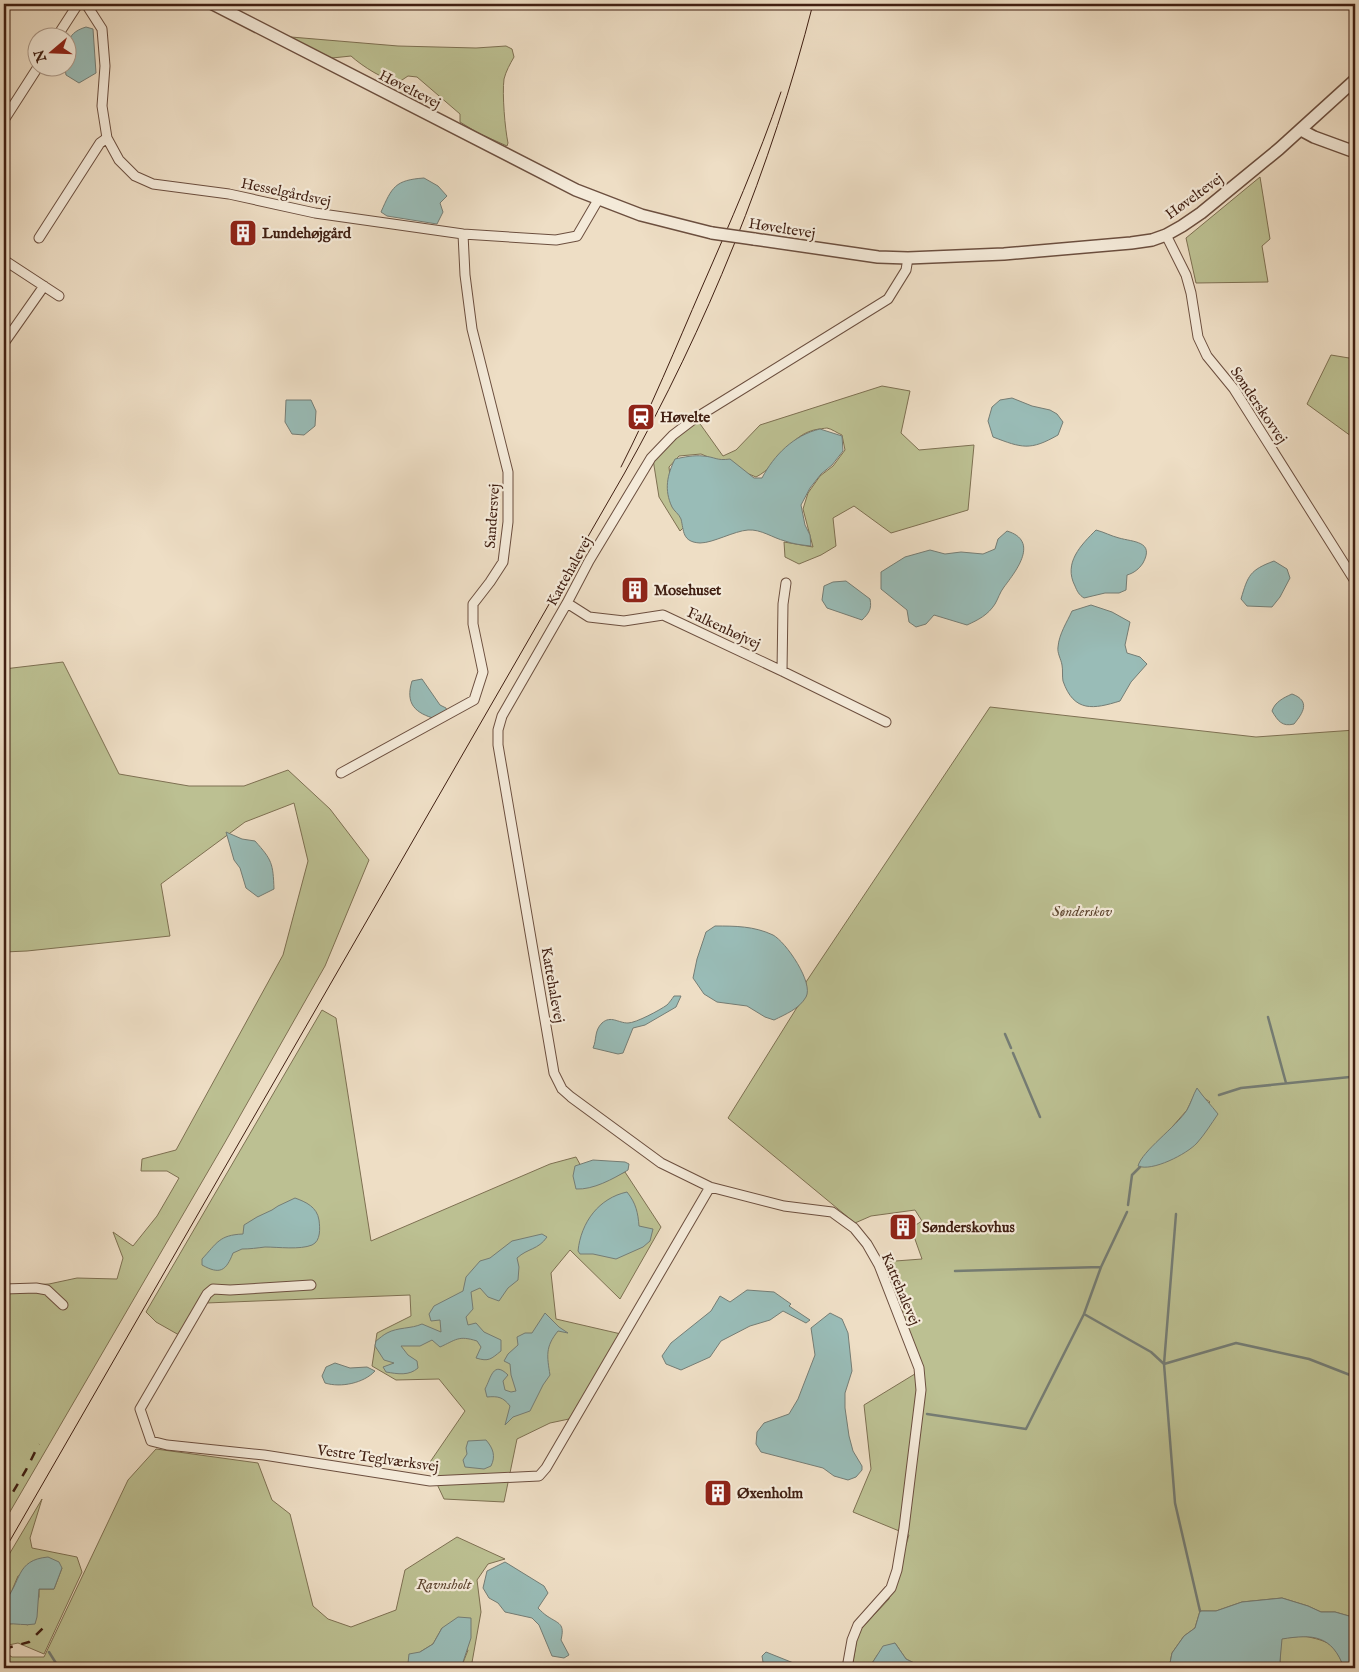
<svg xmlns="http://www.w3.org/2000/svg" width="1359" height="1672" viewBox="0 0 1359 1672" font-family="'IM FELL English',serif">
<style>
.green{fill:#bcc092;stroke:#7e7052;fill-rule:evenodd}
.water{fill:#99bcb7;stroke:#757d75}
.lines{fill:none;stroke-linecap:round;stroke-linejoin:round}
.stream{stroke:#757d75;stroke-width:2.5}
.minor-casing{stroke:#6c4f3f;stroke-width:11}
.tertiary-casing{stroke:#6c4f3f;stroke-width:14}
.minor{stroke:#f4ead9;stroke-width:9}
.tertiary{stroke:#f4ead9;stroke-width:11}
.tram{stroke:#401f12;stroke-width:1}
.rail{stroke:#401f12;stroke-width:2.5;stroke-dasharray:9 9;stroke-linecap:butt}
.tertiary-bridge-casing{stroke:#6c4f3f;stroke-width:14;stroke-linecap:butt}
.tertiary-bridge{stroke:#f4ead9;stroke-width:11}
.labels{text-anchor:middle;stroke-width:4.5;stroke-linejoin:round;paint-order:stroke}
.street-label{font-size:15px;fill:#401f12;stroke:#f4ead9}
.poi-label{font-size:15px;font-weight:bold;fill:#401f12;stroke:#f4ead9;text-anchor:start}
.park-label{font-size:15px;font-style:italic;fill:#5f4732;stroke:#f4ead9}
</style>
<rect width="100%" height="100%" fill="#eedec5"/>
<filter id="stains"><feTurbulence type="fractalNoise" baseFrequency=".004" numOctaves="4"/><feColorMatrix values="0 0 0 0 .2 0 0 0 0 .09 0 0 0 0 .02 0 0 0 .5 -.17"/></filter>
<radialGradient id="worn" r=".72"><stop offset=".6" stop-color="#630" stop-opacity="0"/><stop offset="1" stop-color="#630" stop-opacity=".3"/></radialGradient>
<!-- green -->
<path class="green" d="M291,37L398,46L476,48L506,46L512,49L514,57C510,64 506,71 504,79C502,94 505,129 508,143L507,146L478,133L460,122V114L417,77L408,76L399,82C385,81 362,66 351,56L332,58L302,46L291,38Z
M1260,177L1270,239L1262,246L1268,282L1196,283L1186,238Z
M1331,355L1355,359V439L1307,404Z
M882,386L910,391L901,433L919,450L974,445L968,510L891,533L854,506L833,518L836,546L821,555L799,564L785,557L784,542L813,547L803,509L808,493L820,476L833,466L845,450L842,435C837,433 832,429 827,428C827,428 819,429 819,429C789,433 780,465 756,477L701,454L679,456L669,467L673,507L687,524L680,531L659,497L652,453L698,421L723,456L736,450L760,425Z
M63,662L119,774L189,786H244L288,770L330,809L369,860L325,966L224,1144L4,1522V1286L49,1284L77,1278L117,1279L123,1258L113,1232L133,1246L157,1216L179,1178L167,1171H141L142,1159L176,1150L283,955L308,861L294,803L245,822L161,884L170,936L27,951L4,952V669Z
M990,707L1256,737L1355,730V1623L1349,1616L1335,1612H1321L1308,1606L1282,1598L1242,1602L1216,1611H1200L1195,1628L1184,1636L1172,1653L1169,1668H924L906,1659L895,1643L878,1654L869,1668H852L858,1632L889,1599L909,1535L853,1512L871,1469L864,1405L923,1369L882,1262L922,1259L911,1228L922,1221L915,1210L871,1216L855,1223L728,1118L796,1009L806,996V982ZM1197,1089L1204,1098L1210,1102L1165,1135L1187,1110Z
M322,1010L336,1018L371,1241L550,1164L576,1157L592,1186L625,1172L661,1227L620,1299L570,1250L551,1273L556,1319L621,1334L569,1419L550,1423L517,1439L504,1502L444,1499L428,1465L465,1411L439,1379L396,1380L372,1366L377,1333L411,1316L410,1295L206,1303L179,1335L156,1322L146,1312Z
M156,1449L258,1463L272,1500L290,1514L313,1606L328,1619L351,1627L396,1610L405,1570L457,1537L505,1559L488,1564L477,1580L481,1612L471,1668H461L468,1650L442,1628L433,1644L420,1652L409,1663H392L389,1668H4V1652L12,1657H44L128,1480Z
M42,1499L30,1538L32,1548L77,1557L82,1572L44,1654L18,1643L4,1646V1619L6,1624L21,1623L28,1625L39,1597V1589H54L62,1568L18,1576L10,1595L4,1602V1563Z
M1304,1636C1328,1641 1335,1643 1344,1668H1281L1280,1661L1281,1638Z"/>
<!-- water -->
<path class="water" d="M86,27L93,29L96,73L79,83L66,75L65,68H68C68,48 63,34 86,27Z
M424,178L438,186L447,196L440,203L443,212L437,224L387,216L381,212C392,187 395,180 424,178Z
M1012,398L1032,406L1050,410L1057,414L1063,422L1058,435C1030,451 1022,448 993,437L988,421L992,407L1000,400Z
M286,400H311L316,411L315,426L304,435L292,434L285,422Z
M820,429L842,436L843,451L832,465L821,474L810,488L801,505L805,525L810,535L811,546C802,545 793,544 785,541C773,538 761,529 748,530C734,531 713,543 700,543C682,542 684,531 681,519C679,514 674,511 672,507C664,490 667,475 675,459C684,457 694,455 703,456C716,457 716,461 730,459L754,478H762C774,455 794,435 820,429Z
M1096,530C1104,532 1111,536 1119,538C1133,542 1155,541 1143,563C1139,569 1134,573 1127,575L1126,590L1119,593H1105L1084,598C1079,595 1077,591 1075,586C1063,563 1081,545 1096,530Z
M1007,531C1040,541 1016,571 1004,587C1000,592 998,599 995,604C988,615 978,620 967,625L934,615L926,624L916,627L909,622L907,610L881,589V572L905,557L930,550L945,554L961,552L983,554L995,549L998,539Z
M1274,561L1287,569L1290,578L1280,597L1272,607L1247,606L1241,599C1248,575 1250,570 1274,561Z
M846,581L870,599C872,609 869,613 862,620L827,608L822,600L824,586L833,582Z
M1091,605L1112,612L1130,622L1125,645L1127,653L1140,657L1147,664L1131,682L1120,701C1094,709 1074,713 1063,681C1062,676 1063,670 1062,665C1061,659 1057,653 1058,647C1059,634 1067,622 1072,611Z
M422,679L440,705L446,708L447,711L436,719C415,713 405,704 412,681Z
M1292,694C1311,701 1303,713 1294,724C1282,727 1278,721 1272,711C1275,702 1283,698 1292,694Z
M226,832L242,839L255,841C272,860 273,863 274,889L258,897L246,888L240,868L234,860Z
M715,926C735,926 754,926 773,935C786,942 814,983 806,997C799,1009 786,1014 774,1020L765,1017L747,1006L717,1002L704,994L693,978L697,959L706,932Z
M674,996H681L676,1007L645,1025L633,1028L623,1053L618,1054L593,1048C597,1039 594,1031 602,1023C611,1015 618,1023 628,1023C636,1023 660,1010 667,1005C669,1003 672,999 674,996Z
M1197,1088C1204,1098 1211,1105 1218,1114C1211,1124 1205,1134 1197,1143C1187,1154 1152,1172 1138,1166C1142,1151 1176,1127 1187,1110C1191,1103 1193,1095 1197,1088Z
M593,1160L625,1162L629,1164L628,1170C613,1179 593,1190 576,1189L573,1176L575,1166Z
M627,1192C636,1203 638,1213 639,1226L653,1229L650,1241L643,1247L616,1259L593,1254H580L578,1251C581,1222 599,1198 627,1192Z
M295,1198C306,1202 317,1207 319,1220C320,1228 321,1241 312,1245C300,1250 278,1247 265,1247C257,1248 250,1249 242,1249L233,1253C226,1271 220,1275 202,1265V1259C217,1243 219,1235 243,1234L244,1225L257,1217L272,1210L278,1206Z
M542,1234L547,1237C538,1250 528,1248 517,1258L519,1267L518,1280L508,1288L499,1301L488,1297L480,1288L471,1292L473,1309L466,1317L468,1325L476,1323L484,1332L501,1340V1351C491,1359 489,1362 476,1358L481,1347L477,1341C458,1335 456,1340 440,1347L432,1340L420,1346H401L408,1355L417,1361L418,1368C409,1376 398,1374 386,1372L383,1367L394,1363L384,1360L375,1346L376,1341C380,1338 383,1335 387,1333C398,1327 411,1329 422,1324L441,1332L440,1320L431,1321L429,1314L434,1306L463,1291L466,1277L480,1261L490,1258L512,1241Z
M747,1290L774,1292L791,1304L789,1306L810,1320L806,1323L783,1311L770,1320L750,1326L721,1341L710,1357L681,1370L666,1364L662,1356L671,1343L711,1311L720,1296L730,1302Z
M545,1313L559,1327L568,1333L558,1331C545,1347 547,1356 550,1375L543,1385L530,1411L513,1417L505,1425L510,1406C503,1397 498,1396 487,1397L485,1389C491,1378 493,1360 508,1375L503,1381L505,1390L511,1392L516,1391L511,1375L510,1364L504,1361L508,1354L518,1345L517,1337L525,1333H532Z
M830,1313L842,1319L848,1333L852,1371L845,1393V1408L849,1436L853,1451L862,1466V1470L856,1477L848,1480L834,1476L823,1468L761,1452L756,1444L757,1432L764,1423L789,1414L798,1399L815,1355L811,1328Z
M335,1363L350,1368L367,1367L375,1371C364,1383 341,1388 325,1383L322,1376L326,1367Z
M486,1440C493,1448 496,1456 491,1466L484,1469L465,1467L463,1460L467,1454L466,1448L468,1441Z
M48,1557L59,1562L62,1568L54,1589H39L37,1617L35,1624C25,1626 16,1623 6,1624L4,1619V1602C22,1582 15,1560 48,1557Z
M505,1562L544,1586L548,1593L538,1608C541,1611 544,1614 547,1616C559,1624 565,1623 561,1640L569,1655L564,1658L552,1656L539,1625L532,1618L505,1612L498,1603L489,1598L483,1588L487,1571Z
M1282,1598L1308,1606L1321,1612H1335L1349,1616L1355,1623V1668H1344C1332,1635 1313,1634 1282,1639L1280,1661L1281,1668H1169L1172,1653L1184,1636L1195,1628L1200,1611H1216L1242,1602Z
M458,1617L471,1618V1638L461,1668H459L454,1663H442L433,1668H389L392,1663H408L409,1654L420,1652L433,1644L442,1628Z
M895,1643L906,1659L924,1668H869L883,1646Z
M766,1652L796,1664L816,1668H764L762,1656Z"/>
<g class="lines">
<!-- stream -->
<path class="stream" d="M1268,1017L1286,1083
M1005,1034L1011,1048
M1013,1053L1040,1117
M1219,1095L1241,1088L1350,1077
M1128,1205L1132,1175L1140,1167
M1127,1212L1101,1267L1084,1314L1151,1352L1164,1364L1236,1343L1309,1359L1350,1375L1355,1373
M1176,1214L1164,1364L1175,1503L1200,1611
M955,1271L1101,1267
M927,1414L1026,1429L1084,1314
M49,1652L59,1668"/>
<defs>
<path id="minor" d="M86,4L102,29L105,66L102,106L107,138L119,160L135,176L153,184L229,194L315,213L463,234L556,240L577,236L598,200
M56,38L78,4
M4,120L38,67
M1166,235L1186,275L1191,293L1198,337L1207,356L1234,389L1355,581
M39,238L100,143L107,138
M4,260L59,296
M4,343L44,286
M567,603L589,617L624,621L663,615L782,671L886,722
M782,671L783,604L786,583
M341,773L474,700L483,672L473,624V604L490,582L503,562L508,522V472L472,329L465,275L463,234
M311,1285L230,1290L213,1289L207,1294L140,1409L151,1441L167,1445L264,1455L430,1481L539,1476L546,1468L710,1187
M4,1289L36,1288L47,1290L63,1305
M847,1668L852,1640L858,1625L891,1588L897,1570L904,1528L921,1390L919,1368L879,1265L867,1244L854,1228L832,1212L784,1206L710,1187L661,1163L571,1097L562,1089L554,1073L498,745V730L502,716L567,603L589,561L651,458L673,435L694,419L888,299L906,270L908,258"/>
<path id="tertiary" d="M213,4L576,190L641,215L712,233
M1301,130L1314,137L1355,152
M754,239L878,257L908,258L1004,254L1131,243L1152,240L1166,235L1182,226L1201,213L1279,149L1355,80"/>
</defs>
<!-- minor casing -->
<use href="#minor" class="minor-casing"/>
<!-- tertiary casing -->
<use href="#tertiary" class="tertiary-casing"/>
<!-- minor -->
<use href="#minor" class="minor"/>
<!-- tertiary -->
<use href="#tertiary" class="tertiary"/>
<!-- tram -->
<path class="tram" d="M621,467C651,408 676,347 702,287C730,223 758,159 781,92
M4,1551L624,474C707,326 771,168 813,4"/>
<!-- rail -->
<path class="rail" d="M4,1507L26,1470L39,1444
M4,1649L29,1642L47,1624"/>
<defs>
<path id="tertiary-bridge" d="M712,233L754,239"/>
</defs>
<!-- tertiary-bridge casing -->
<use href="#tertiary-bridge" class="tertiary-bridge-casing"/>
<!-- tertiary-bridge -->
<use href="#tertiary-bridge" class="tertiary-bridge"/>
</g>
<!-- icons -->
<defs>
<symbol id="building-square" viewBox="-11 -11 22 22"><rect x="-9" y="-9" width="18" height="18" rx="4" fill="#8f2418" stroke="#f4ead9"/><path d="M-4-6H4V6H1V3H-1V6H-4ZM-2.5-4.3h1.7v1.8h-1.7ZM.8-4.3h1.7v1.8H.8ZM-2.5-1h1.7V.8h-1.7ZM.8-1h1.7V.8H.8Z" fill="#fff"/></symbol>
<symbol id="station-square" viewBox="-11 -11 22 22"><rect x="-9" y="-9" width="18" height="18" rx="4" fill="#8f2418" stroke="#f4ead9"/><path d="M-3-6H3Q5-6 5-4V2Q5 4 3 4L4.5 6H3L1.5 4h-3L-3 6H-4.5L-3 4Q-5 4-5 2V-4Q-5-6-3-6ZM-3.5-4v3h7v-3ZM-3.5 1v1.5H-2V1ZM2 1v1.5H3.5V1Z" fill="#fff"/></symbol>
</defs>
<g fill-rule="evenodd">
<use href="#building-square" x="227" y="217" width="32" height="32"/>
<use href="#station-square" x="625" y="401" width="32" height="32"/>
<use href="#building-square" x="619" y="574" width="32" height="32"/>
<use href="#building-square" x="887" y="1211" width="32" height="32"/>
<use href="#building-square" x="702" y="1477" width="32" height="32"/>
</g>
<g class="labels">
<!-- street labels -->
<g class="street-label">
<text transform="translate(410 89) rotate(27)" y="5">Høveltevej</text>
<text transform="translate(286 192) rotate(12)" y="5">Hesselgårdsvej</text>
<text transform="translate(1194 196) rotate(-36)" y="5">Høveltevej</text>
<text transform="translate(782 228) rotate(9)" y="5">Høveltevej</text>
<text transform="translate(1259 405) rotate(56)" y="5">Sønderskovvej</text>
<text transform="translate(492 516) rotate(-86)" y="5">Sandersvej</text>
<text transform="translate(569 571) rotate(-61)" y="5">Kattehalevej</text>
<text transform="translate(724 628) rotate(25)" y="5">Falkenhøjvej</text>
<text transform="translate(553 985) rotate(80)" y="5">Kattehalevej</text>
<text transform="translate(901 1289) rotate(67)" y="5">Kattehalevej</text>
<text transform="translate(378 1458) rotate(8)" y="5">Vestre Teglværksvej</text>
</g>
<!-- poi labels -->
<g class="poi-label">
<text x="262" y="238">Lundehøjgård</text>
<text x="660" y="422">Høvelte</text>
<text x="654" y="595">Mosehuset</text>
<text x="922" y="1232">Sønderskovhus</text>
<text x="737" y="1498">Øxenholm</text>
</g>
<!-- park labels -->
<g class="park-label">
<text x="1082" y="916">Sønderskov</text>
<text x="444" y="1589">Ravnsholt</text>
</g>
</g>
<!-- margin -->
<rect width="1359" height="1672" fill="none" stroke="#eedec5" stroke-width="20"/>
<rect x="5" y="5" width="1349" height="1662" fill="none" stroke="#401f12" stroke-width="2.5"/>
<rect x="10" y="10" width="1339" height="1652" fill="none" stroke="#401f12"/>
<!-- north arrow -->
<g transform="translate(52 52) rotate(251)"><circle r="24" fill="#f4ead9" stroke="#ac9989"/>
<path d="M0-4L9 19L0 12L-9 19Z" fill="#8f2418"/>
<text y="-8" font-size="14" font-weight="bold" text-anchor="middle" fill="#401f12">N</text>
</g>
<rect width="100%" height="100%" filter="url(#stains)"/>
<rect width="100%" height="100%" fill="url(#worn)"/>
</svg>
